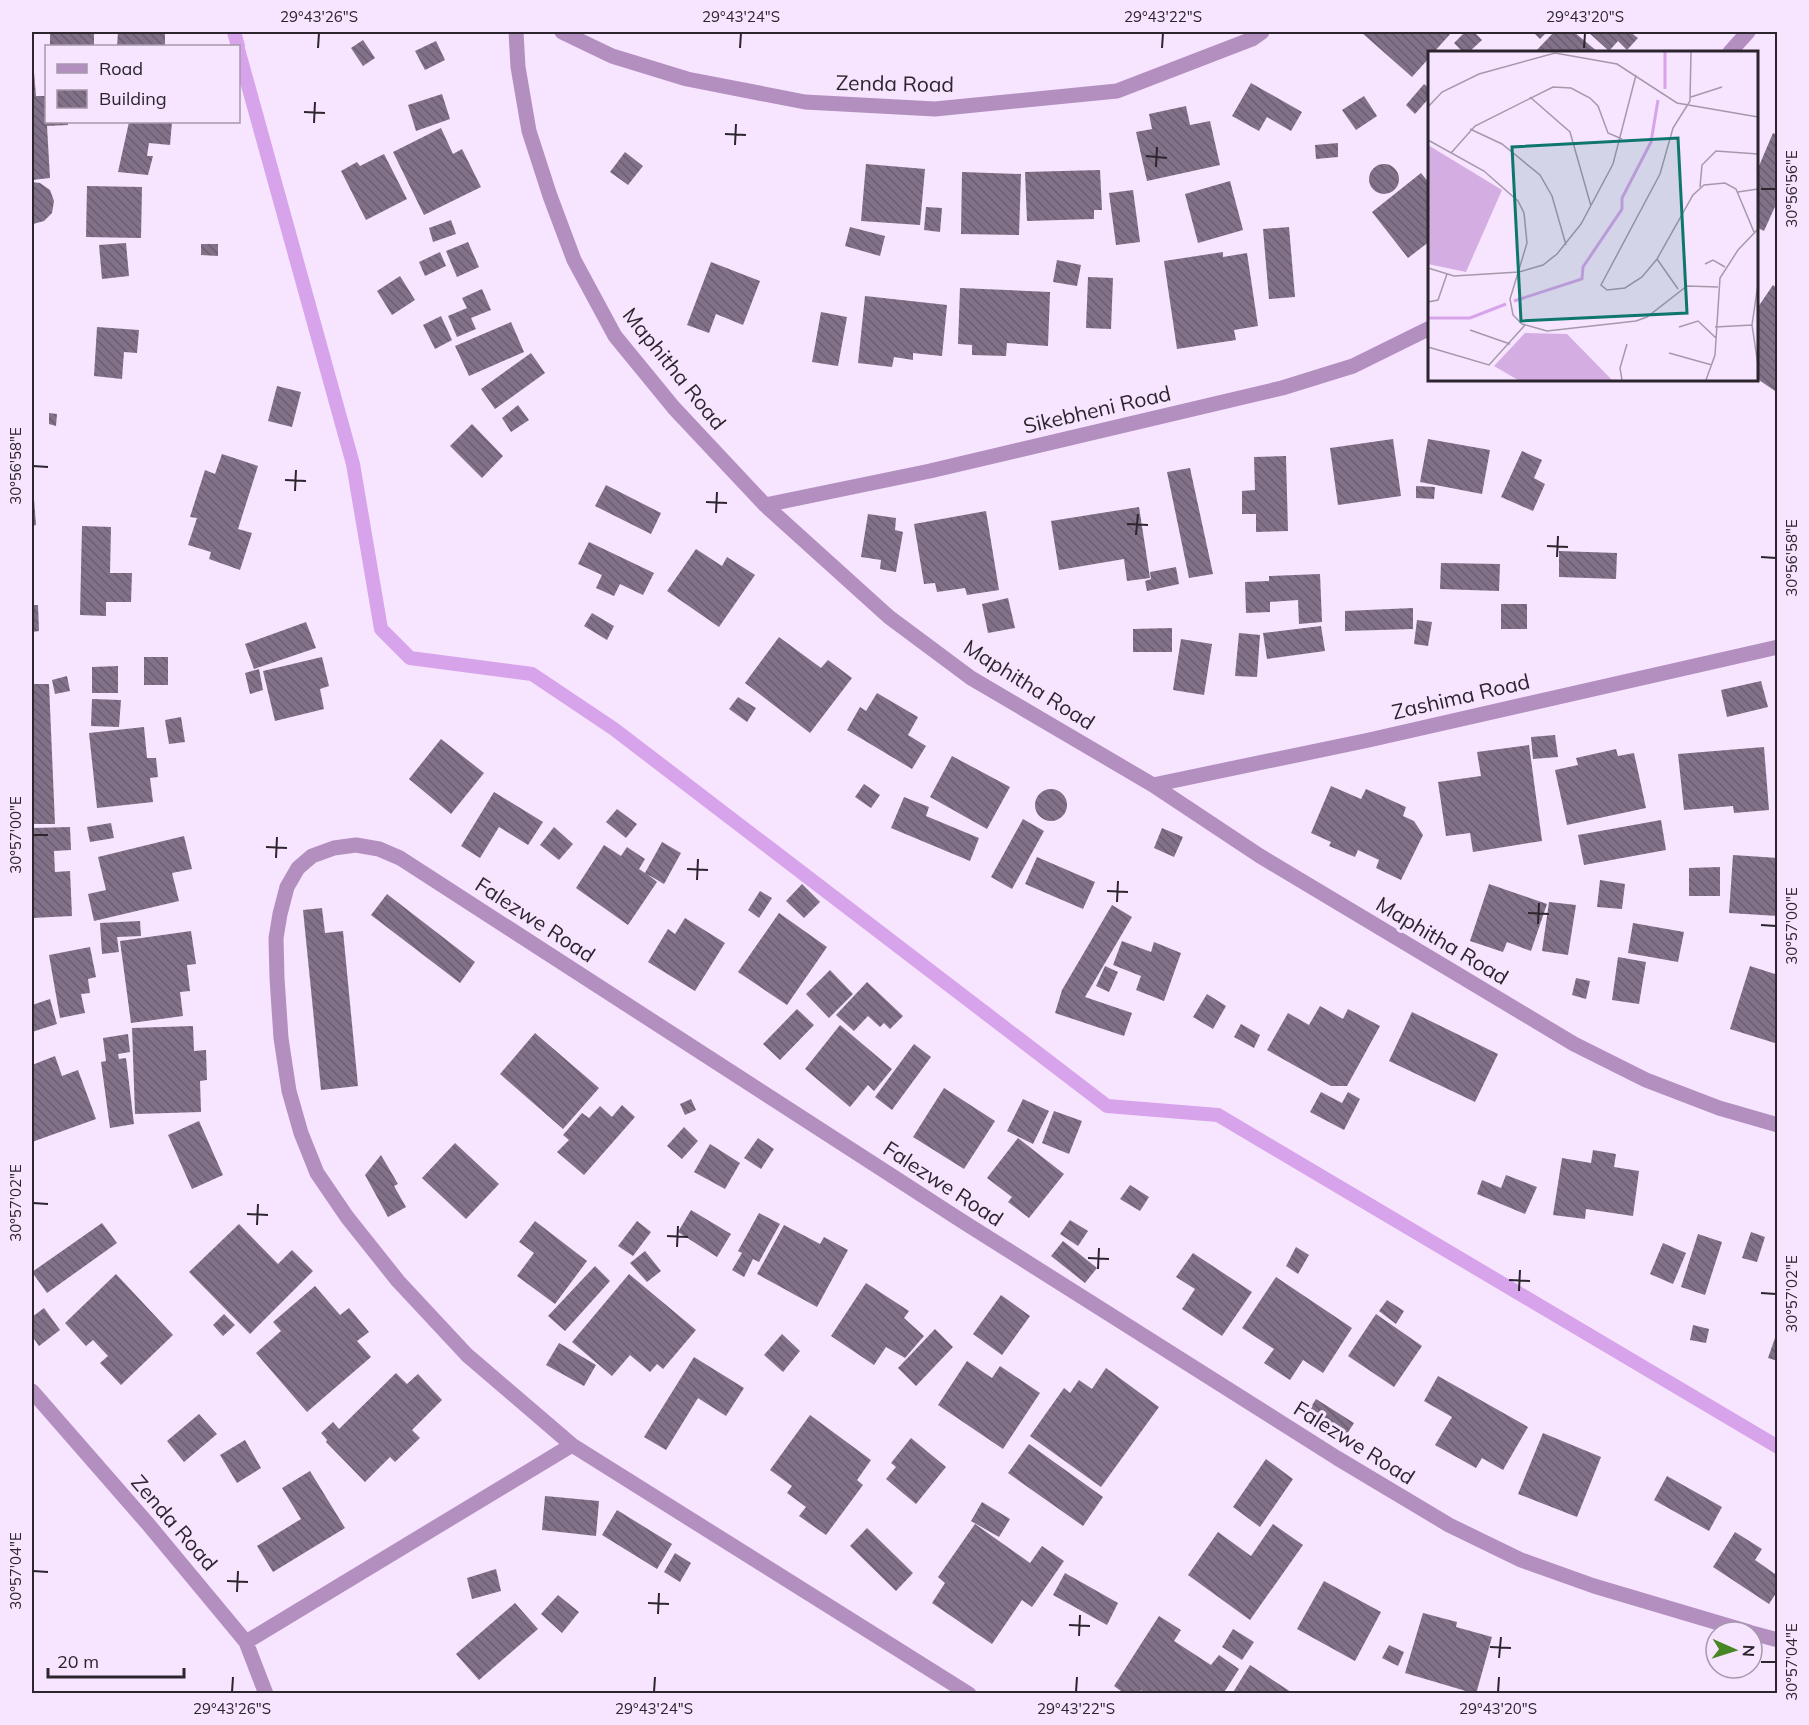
<svg xmlns="http://www.w3.org/2000/svg" width="1809" height="1725" viewBox="0 0 1809 1725" font-family="Mulish,sans-serif">
<style>
.lines{fill:none;stroke-linecap:round;stroke-linejoin:round}
.stream{stroke:#d7a3ea;stroke-width:14}
.building{fill:url(#building-back-hatch)}
.minor{stroke:#b28fbf;stroke-width:15}
.ticks{fill:none;stroke:#2c252e;stroke-width:2}
.labels{text-anchor:middle;stroke-width:6;stroke-linejoin:round;paint-order:stroke}
.street-label{font-size:21px;fill:#2c252e;stroke:#f7e4ff}
.inset-river{fill:none;stroke:#d7a3ea;stroke-width:3}
.inset-road{fill:none;stroke:#a698ab;stroke-width:1.5}
.view{fill:#0f766e;fill-opacity:0.15;stroke:#0f766e;stroke-width:3}
.inset-edge{fill:none;stroke:#2c252e;stroke-width:3}
.neatline{fill:none;stroke:#2c252e;stroke-width:2}
.ticks-label{font-size:15px;text-anchor:middle;fill:#2c252e}
</style>
<defs>
<pattern id="building-back-hatch" width="6" height="6" patternUnits="userSpaceOnUse" patternTransform="scale(1.5)"><rect width="6" height="6" fill="#827289"/><path d="M-1 5l2 2M0 0l6 6M5-1l2 2" fill="none" stroke="#6b5d70"/></pattern>
</defs>
<rect width="100%" height="100%" fill="#f7e4ff"/>
<g class="lines">
<!-- stream -->
<path class="stream" d="M234,32L238,46
M238,49L353,464L381,629L410,658L532,674L614,729L1107,1106L1218,1115L1778,1447"/>
</g>
<!-- building -->
<path class="building" d="M50,32H94V46H50Z
M118,32H165V46H117Z
M1364,32H1452L1434,52H1430V57L1412,77L1362,33Z
M1465,32H1474L1482,40L1469,52H1463L1454,43Z
M1533,32H1547L1540,39Z
M1554,32H1574L1598,52H1535Z
M1588,32H1630L1638,38L1627,50L1618,41L1609,51Z
M363,40L375,58L363,66L351,48Z
M436,41L445,60L425,70L415,51Z
M34,72L36,96H46V122H68V125L47,126L50,178L32,180V73Z
M1251,83L1302,112L1291,131L1267,117L1259,131L1232,116Z
M1424,84L1430,89V97L1415,114L1406,105Z
M442,94L450,119L416,131L408,105Z
M1364,96L1377,116L1356,130L1342,110Z
M1186,106L1190,125L1210,121L1220,165L1147,181L1136,132L1152,129L1149,114Z
M129,122H172L170,145L149,143L147,156H153L148,175L118,172Z
M441,128L453,154L462,149L481,187L424,215L393,152Z
M1773,133L1778,135V200L1764,231L1756,227V173Z
M1338,143V157L1316,159L1315,145Z
M625,152L643,166L628,185L610,172Z
M384,154L407,199L366,220L341,171L357,162L360,166Z
M866,164L925,169L920,225L861,221Z
M1369 179a15 15 0 1 1 30 0a15 15 0 1 1-30 0Z
M1100,170L1102,210H1094V219L1027,221L1025,172Z
M962,172L1021,174L1019,235L961,234Z
M1421,173L1430,184V241L1408,258L1372,212Z
M1230,181L1243,230L1198,243L1185,194Z
M32,182L40,183L50,190L54,201L52,213L44,221L33,224Z
M87,186L142,187L141,238L86,237Z
M1133,190L1140,242L1116,245L1109,193Z
M926,207L942,208L940,232L924,230Z
M451,220L456,234L433,242L429,228Z
M850,227L885,236L880,256L845,246Z
M1289,227L1295,297L1269,299L1263,229Z
M468,242L479,267L457,277L446,251Z
M126,243L129,276L102,279L99,245Z
M201,244H218V256L201,255Z
M440,252L446,266L425,276L419,262Z
M1223,252V257L1247,253L1258,326L1234,330L1236,340L1177,349L1164,261Z
M1057,260L1081,265L1077,286L1053,282Z
M711,262L760,281L743,325L716,314L709,333L687,325Z
M400,276L415,300L392,315L377,291Z
M1088,277L1113,278L1111,329L1086,328Z
M1773,285L1778,289V393L1756,378V310Z
M960,288L1050,292L1048,346L1007,343L1006,356L972,355V345L958,344Z
M482,289L491,310L471,318L476,329L457,337L448,316L467,308L462,298Z
M865,296L947,305L942,356L913,353V360L894,357L892,367L858,363Z
M821,312L847,317L838,366L812,362Z
M441,316L452,340L435,349L423,325Z
M511,322L524,352L469,376L455,346Z
M97,327L139,330L137,353L124,352L122,379L94,376Z
M531,353L545,373L495,409L481,389Z
M277,386L301,392L292,427L268,421Z
M518,405L529,420L511,432L502,418Z
M49,413L57,414L56,426L49,424Z
M472,424L503,456L482,478L450,446Z
M1393,439L1401,496L1338,505L1330,448Z
M1428,439L1490,450L1482,494L1420,482Z
M1522,451L1542,460L1534,478L1545,484L1533,511L1501,497Z
M222,454L258,466L238,529L252,533L240,570L209,559L211,552L188,545L197,518L190,517L205,470L215,474Z
M1286,456L1288,531L1256,532V514H1242V491L1255,490L1254,457Z
M1190,468L1213,574L1189,578L1167,472Z
M606,485L661,513L651,534L595,506Z
M1416,486L1435,487L1434,499L1416,498Z
M32,499H34L36,525L32,526Z
M1139,507L1150,578L1127,581L1124,559L1059,570L1051,521Z
M986,511L999,590L967,595L965,588L937,592L935,583L924,584L914,524Z
M868,514L896,518L895,530L903,532L896,572L880,569L881,560L861,557Z
M82,526L111,527L110,573H132L131,602H106V616L80,615Z
M589,542L654,573L643,595L620,584L614,596L596,588L602,575L578,564Z
M696,549L722,566L727,557L755,575L719,627L667,591Z
M1559,551L1617,553L1616,579L1559,577Z
M1441,563L1500,564L1499,591L1440,589Z
M1176,567L1179,584L1147,591L1145,581L1151,579L1150,572Z
M1320,574L1322,622L1299,624L1298,600L1270,602V612L1246,613L1245,582L1269,581V576Z
M1008,598L1015,628L988,633L982,604Z
M1501,604H1527V629H1501Z
M32,605H38L39,631L32,632Z
M1413,608V629L1345,631V611Z
M592,613L614,626L607,640L584,626Z
M1417,620L1432,622L1428,646L1414,644Z
M306,622L316,648L254,669L245,644Z
M1321,626L1325,651L1267,659L1263,633Z
M1172,628V652H1133V629Z
M1239,633L1260,635L1257,677L1235,676Z
M779,637L821,668L828,660L852,678L810,733L745,683Z
M1181,639L1212,644L1204,695L1173,690Z
M144,657H168V685H144Z
M322,657L329,686L320,689L324,709L275,721L263,671Z
M118,666V693H92V667Z
M259,669L263,690L250,694L245,673Z
M67,676L70,691L55,694L52,680Z
M1761,681L1768,707L1727,717L1721,690Z
M32,684H49L55,824H32Z
M877,693L918,717L908,735L926,746L912,769L847,730L860,707L866,711Z
M738,697L756,708L747,722L729,709Z
M92,699L121,700L119,727L91,726Z
M181,717L185,742L169,744L165,720Z
M144,727L147,758H156L158,777L150,778L153,802L97,808L89,733Z
M1555,735L1558,757L1533,759L1531,737Z
M441,739L484,773L451,814L409,779Z
M1529,745L1542,841L1473,852L1470,833L1446,836L1438,782L1481,776L1477,752Z
M1764,747L1769,810L1734,813L1733,806L1684,810L1678,754Z
M1616,749L1618,756L1634,753L1646,808L1567,825L1555,770L1578,765L1576,758Z
M952,756L1010,787L987,829L930,797Z
M864,784L880,795L871,808L855,797Z
M1331,786L1361,799L1366,789L1406,807L1403,816L1414,821L1423,835L1401,880L1376,868L1379,860L1358,850L1355,857L1329,846L1331,842L1311,833Z
M1035 805a16 16 0 1 1 32 0a16 16 0 1 1-32 0Z
M494,792L543,822L528,845L499,827L480,858L461,846Z
M904,797L929,807L926,816L979,838L970,861L891,828Z
M617,809L637,824L626,838L606,822Z
M1023,819L1044,831L1012,889L991,877Z
M1661,820L1666,850L1584,865L1578,835Z
M111,823L114,838L90,842L87,827Z
M70,827L71,850L54,851L55,872L70,871L72,916L32,918V828Z
M554,827L573,844L559,860L540,845Z
M1162,828L1183,837L1174,857L1154,848Z
M184,836L192,869L172,873L179,901L94,921L88,894L106,890L98,857Z
M662,842L681,853L664,884L647,874L657,882L628,925L576,888L604,845L621,856L627,847L645,859L639,869L645,873Z
M1733,855L1778,858V916L1729,913Z
M1037,857L1095,882L1083,909L1025,884Z
M1720,867V896H1689V868Z
M1600,880L1625,884L1622,909L1597,907Z
M802,884L820,902L804,918L786,901Z
M1489,884L1547,904L1531,951L1507,942L1503,952L1470,941Z
M760,891L772,898L759,918L748,910Z
M387,894L475,962L460,983L371,915Z
M1549,902L1576,905L1568,955L1542,951Z
M1112,905L1132,917L1085,997L1132,1013L1124,1036L1055,1013L1062,990Z
M322,908L325,933L343,931L358,1086L321,1090L303,910Z
M779,913L827,947L787,1005L738,972Z
M685,918L725,943L695,991L648,962L668,929L675,934Z
M140,921L141,936L117,937L119,952L102,954L100,923Z
M1633,923L1684,932L1678,962L1628,953Z
M191,931L196,964L187,965L190,991L180,992L183,1016L131,1023L120,941Z
M1122,941L1151,952L1154,942L1181,953L1164,1001L1136,990L1141,976L1113,965Z
M90,947L96,977L88,979L90,993L81,994L85,1013L60,1018L49,955Z
M1618,957L1646,962L1639,1004L1612,1000Z
M1105,966L1118,972L1109,992L1096,986Z
M1750,966L1778,975V1044L1730,1029Z
M830,970L853,994L829,1018L806,994Z
M1576,978L1590,981L1586,999L1572,995Z
M867,982L903,1016L890,1029L884,1023L880,1027L868,1016L854,1031L836,1015Z
M1207,994L1226,1006L1213,1029L1193,1017Z
M50,999L57,1024L32,1032V1005Z
M1320,1006L1343,1019L1348,1009L1380,1026L1347,1086H1331L1267,1050L1288,1013L1309,1025Z
M797,1009L814,1025L780,1060L763,1044Z
M1412,1012L1498,1054L1475,1102L1389,1061Z
M1241,1024L1260,1035L1254,1048L1234,1037Z
M840,1025L892,1069L874,1091L868,1085L850,1107L805,1069Z
M193,1026L194,1051L206,1050L207,1080L200,1081L201,1112L135,1114L132,1028Z
M535,1033L599,1088L563,1129L500,1074Z
M128,1034L130,1052L118,1054L119,1059L126,1058L134,1124L110,1128L101,1062L106,1061L103,1038Z
M914,1044L931,1057L892,1110L875,1097Z
M55,1056L62,1076L78,1070L96,1119L32,1142V1065Z
M944,1088L995,1121L964,1169L913,1137Z
M1321,1092L1342,1103L1348,1092L1360,1099L1344,1130L1310,1112Z
M691,1099L696,1110L685,1115L680,1104Z
M1023,1099L1049,1111L1033,1144L1007,1131Z
M622,1105L635,1117L584,1175L557,1152L569,1140L563,1135L582,1113L589,1118L600,1106L612,1117Z
M1054,1111L1082,1121L1069,1154L1042,1143Z
M199,1121L223,1175L192,1189L168,1135Z
M684,1127L698,1141L682,1159L667,1146Z
M758,1138L774,1149L761,1169L744,1158Z
M1018,1138L1064,1174L1029,1218L1008,1202L1012,1197L987,1178Z
M455,1143L499,1184L466,1219L422,1178Z
M710,1144L740,1163L725,1189L694,1172Z
M1593,1150L1616,1154L1614,1167L1639,1171L1633,1216L1586,1209L1585,1219L1553,1215L1562,1158L1591,1163Z
M381,1155L398,1184L394,1186L406,1207L388,1217L365,1175Z
M1506,1175L1537,1187L1525,1214L1477,1194L1482,1180L1501,1188Z
M1130,1185L1149,1197L1140,1211L1120,1199Z
M691,1210L731,1234L717,1257L678,1232Z
M759,1213L780,1224L759,1262L753,1259L744,1277L732,1270L742,1253L738,1251Z
M1070,1220L1088,1231L1078,1246L1060,1234Z
M535,1221L587,1261L555,1304L517,1276L534,1253L519,1242Z
M637,1221L651,1232L633,1256L618,1246Z
M102,1223L117,1243L47,1293L32,1272Z
M239,1224L278,1264L292,1250L313,1271L250,1334L189,1272Z
M784,1225L820,1244L824,1237L848,1250L817,1307L757,1274Z
M1751,1232L1765,1237L1757,1262L1742,1258Z
M1698,1234L1722,1242L1705,1295L1681,1287Z
M1063,1241L1097,1268L1085,1283L1051,1256Z
M1663,1243L1686,1253L1673,1284L1650,1274Z
M1296,1247L1309,1255L1298,1274L1286,1266Z
M645,1251L661,1271L647,1282L630,1263Z
M1193,1253L1252,1292L1222,1336L1182,1309L1195,1289L1176,1277Z
M595,1266L610,1281L565,1331L548,1316Z
M116,1274L173,1335L121,1385L100,1363L108,1356L93,1340L86,1346L65,1323Z
M629,1274L696,1330L663,1369L657,1364L650,1372L630,1355L612,1376L572,1342Z
M1276,1277L1352,1328L1323,1373L1303,1360L1290,1380L1264,1363L1274,1349L1242,1328Z
M866,1283L909,1311L904,1318L924,1336L905,1358L886,1347L874,1365L831,1336Z
M315,1286L340,1315L349,1308L369,1332L357,1341L371,1357L307,1412L256,1353L281,1331L273,1322Z
M1001,1295L1030,1316L1002,1355L973,1334Z
M1387,1300L1404,1311L1396,1324L1379,1311Z
M44,1308L60,1330L39,1346L32,1336V1317Z
M224,1314L235,1325L223,1336L213,1325Z
M1376,1314L1422,1346L1394,1387L1348,1356Z
M1693,1325L1709,1329L1706,1343L1690,1340Z
M935,1329L953,1347L916,1386L898,1368Z
M782,1334L800,1351L783,1372L764,1355Z
M1776,1335H1778V1361L1768,1358Z
M559,1343L596,1365L584,1386L546,1365Z
M694,1357L744,1388L726,1416L698,1398L666,1450L644,1437Z
M967,1361L992,1378L1000,1366L1040,1393L1003,1449L938,1405Z
M1106,1368L1159,1407L1101,1487L1030,1436L1064,1388L1070,1393L1079,1380L1092,1389Z
M396,1373L407,1384L418,1374L442,1400L412,1430L420,1438L395,1462L390,1457L365,1482L326,1442L327,1440L321,1433L333,1422L339,1429Z
M1438,1376L1528,1427L1503,1470L1482,1458L1476,1468L1435,1445L1452,1417L1424,1401Z
M1316,1399L1354,1423L1340,1445L1318,1431L1322,1424L1306,1415Z
M199,1414L217,1434L184,1462L167,1441Z
M810,1415L871,1460L857,1480L863,1485L826,1535L799,1516L806,1507L787,1493L792,1486L770,1470Z
M1543,1433L1601,1457L1577,1517L1518,1494Z
M911,1438L946,1467L916,1504L886,1479L896,1467L891,1463Z
M245,1440L261,1468L237,1483L220,1455Z
M1029,1444L1103,1497L1083,1526L1008,1473Z
M1266,1459L1293,1479L1260,1527L1233,1507Z
M310,1471L345,1528L273,1572L257,1546L301,1519L282,1488Z
M1667,1476L1722,1507L1709,1531L1654,1500Z
M545,1496L599,1501L596,1536L542,1530Z
M982,1502L1010,1519L999,1537L971,1521Z
M617,1510L672,1544L657,1569L602,1535Z
M975,1524L1030,1563L1042,1546L1064,1561L1032,1607L1022,1600L992,1644L932,1603L945,1583L938,1577Z
M1273,1524L1303,1545L1250,1620L1188,1575L1218,1532L1251,1556Z
M867,1528L913,1573L896,1591L850,1546Z
M1735,1532L1762,1549L1755,1560L1778,1576V1590L1769,1604L1713,1567Z
M675,1553L691,1563L680,1582L664,1572Z
M496,1569L501,1591L472,1599L467,1578Z
M1065,1573L1118,1603L1107,1625L1053,1595Z
M1324,1581L1381,1612L1355,1661L1297,1629Z
M558,1595L579,1612L562,1633L541,1614Z
M515,1603L538,1629L479,1680L456,1654Z
M1423,1613L1457,1622L1456,1627L1492,1637L1476,1694L1405,1673Z
M1159,1616L1181,1630L1174,1641L1211,1665L1219,1655L1239,1669L1223,1694H1146L1141,1690L1139,1694H1125L1114,1686Z
M1233,1629L1254,1642L1242,1660L1222,1647Z
M1389,1645L1404,1652L1398,1666L1382,1658Z
M1250,1665L1294,1694H1232Z"/>
<g class="lines">
<!-- minor -->
<path class="minor" d="M516,32L518,67L529,131L550,196L574,260L615,336L674,408L765,505L889,617L971,678L1153,785L1260,856L1574,1044L1646,1080L1719,1108L1778,1125
M562,32L612,56L687,79L805,102L935,109L1117,91L1252,39L1262,32
M1730,52L1748,32
M765,505L930,471L1282,388L1353,366L1430,328
M1153,785L1369,740L1778,647
M32,1391L148,1524L246,1642L266,1694
M1752,1633L1778,1640
M246,1642L572,1445
M969,1694L572,1445L467,1355L398,1281L347,1217L317,1173L301,1133L289,1091L281,1038L277,978L276,938L280,914L287,887L298,868L312,856L334,848L356,845L379,849L400,858L965,1223L1337,1458L1449,1525L1521,1560L1594,1586L1749,1632"/>
</g>
<!-- ticks -->
<path class="ticks" d="M318,48L319,33M740,48L741,33M1162,48L1163,33M1584,48L1585,33M304,112L325,113M314,123L315,102M725,134L746,135M735,145L736,124M1146,156L1167,158M1156,167L1157,147M1761,189H1776M33,466L48,467M285,480L306,481M295,491L296,470M706,502L727,503M716,513L717,492M1127,524L1148,525M1136,535L1138,514M1547,546L1568,547M1557,557L1558,536M1761,557L1776,558M33,835H48M266,847L287,848M276,858L277,837M687,869L708,870M697,880L698,859M1107,891L1128,892M1117,902L1118,881M1528,913L1549,914M1538,924L1539,903M1761,925L1776,926M33,1203L48,1204M247,1214L268,1215M257,1225L258,1204M667,1236L688,1237M677,1247L678,1226M1088,1258L1109,1259M1098,1269L1099,1248M1509,1280L1530,1281M1519,1291L1520,1270M1761,1293L1776,1294M33,1571L48,1572M227,1581L248,1582M237,1592L238,1571M648,1603L669,1604M658,1614L659,1593M1069,1625L1090,1626M1079,1636L1080,1615M1490,1647L1511,1648M1499,1658L1501,1637M1761,1662H1776M232,1692L233,1677M654,1692L655,1677M1076,1692L1077,1677M1498,1692L1499,1677"/>
<g class="labels">
<!-- street labels -->
<g class="street-label">
<text transform="translate(895 84) rotate(1)" y="7">Zenda Road</text>
<text transform="translate(674 369) rotate(51)" y="7">Maphitha Road</text>
<text transform="translate(1097 410) rotate(-13)" y="7">Sikebheni Road</text>
<text transform="translate(1029 685) rotate(32)" y="7">Maphitha Road</text>
<text transform="translate(1461 697) rotate(-13)" y="7">Zashima Road</text>
<text transform="translate(535 920) rotate(33)" y="7">Falezwe Road</text>
<text transform="translate(1442 941) rotate(31)" y="7">Maphitha Road</text>
<text transform="translate(943 1184) rotate(33)" y="7">Falezwe Road</text>
<text transform="translate(1354 1443) rotate(32)" y="7">Falezwe Road</text>
<text transform="translate(174 1523) rotate(49)" y="7">Zenda Road</text>
</g>
</g>
<!-- overview -->
<g transform="translate(1428 51)">
<rect width="330" height="330" fill="#f7e4ff"/>
<path d="M0,94L74,139L38,221L0,213ZM97,282L139,283L184,329H90L66,315Z" fill="#d4aee2"/>
<path d="M0,127L29,128V200H0ZM34 163a9 9 0 1 1 18 0a9 9 0 1 1-18 0Z" fill="#d4aee2"/>
<path class="inset-river" d="M237,38V1M86,250L154,228L155,216L194,158V147L223,91L230,49M0,267H42L78,253"/>
<path class="inset-road" d="M263,1L262,50L245,77L232,123L173,234L179,239L197,237L214,226L229,208L265,144L276,134L297,132L308,138L326,181M102,46L142,81L163,155M263,46L294,36M0,56L14,41L51,23L127,2L189,13L249,52L330,66M42,78L74,93L112,124L124,145L138,194M0,89L56,120L90,150L96,162L99,192L82,248L85,264L94,273L119,280L208,270L219,266L259,235L290,236M23,102L47,75L125,36L143,37L162,47L170,55L180,82L194,88M272,136L274,114L288,100L330,103M310,141L330,138M229,208L250,238M277,213L285,209L297,216M0,217L26,225L91,221L115,214L129,203L153,173L185,113L208,24M330,233L324,274L330,314M0,251L10,249L19,223M251,276L270,270L288,287M287,276L324,274M42,279L82,293M0,296L61,314L97,274M241,302L284,314M194,329L192,317L199,293M278,329L287,304L292,227L310,199L330,178"/>
<path class="view" d="M250,87L259,262L93,270L84,96Z"/>
<rect width="330" height="330" class="inset-edge"/>
</g>
<!-- border -->
<rect width="1809" height="1725" fill="none" stroke="#f7e4ff" stroke-width="66"/>
<!-- legend -->
<rect x="45" y="45" width="195" height="78" fill="#f7e4ff" stroke="#a698ab" stroke-width="1.5"/>
<rect x="57" y="64" width="30" height="9" fill="#b28fbf" stroke="#a698ab" stroke-width="1.5"/>
<text x="99" y="75" font-size="18" fill="#2c252e">Road</text>
<rect x="57" y="90" width="30" height="18" fill="url(#building-back-hatch)" stroke="#a698ab" stroke-width="1.5"/>
<text x="99" y="105" font-size="18" fill="#2c252e">Building</text>
<!-- north arrow -->
<g transform="translate(1734 1650) rotate(93)"><circle r="28" fill="#f7e4ff" stroke="#a698ab" stroke-width="1.5"/>
<path d="M0-4.5L10 22L0 15L-10 22Z" fill="#478525"/>
<text y="-9" font-size="16" font-weight="bold" text-anchor="middle" fill="#2c252e">N</text>
</g>
<!-- scale -->
<path d="M48 1668v9h136v-9" fill="none" stroke="#2c252e" stroke-width="3"/>
<text x="57" y="1668" font-size="18" fill="#2c252e" stroke="#f7e4ff" stroke-width="4.5" paint-order="stroke">20 m</text>
<rect x="33" y="33" width="1743" height="1659" class="neatline"/>
<g class="ticks-label">
<text x="319" y="22">29°43'26"S</text>
<text x="741" y="22">29°43'24"S</text>
<text x="1163" y="22">29°43'22"S</text>
<text x="1585" y="22">29°43'20"S</text>
<text transform="translate(1792 189) rotate(-90)" y="5">30°56'56"E</text>
<text transform="translate(16 466) rotate(-90)" y="5">30°56'58"E</text>
<text transform="translate(1792 558) rotate(-90)" y="5">30°56'58"E</text>
<text transform="translate(16 835) rotate(-90)" y="5">30°57'00"E</text>
<text transform="translate(1792 926) rotate(-90)" y="5">30°57'00"E</text>
<text transform="translate(16 1203) rotate(-90)" y="5">30°57'02"E</text>
<text transform="translate(1792 1294) rotate(-90)" y="5">30°57'02"E</text>
<text transform="translate(16 1571) rotate(-90)" y="5">30°57'04"E</text>
<text transform="translate(1792 1662) rotate(-90)" y="5">30°57'04"E</text>
<text x="232" y="1714">29°43'26"S</text>
<text x="654" y="1714">29°43'24"S</text>
<text x="1076" y="1714">29°43'22"S</text>
<text x="1498" y="1714">29°43'20"S</text>
</g>
</svg>
